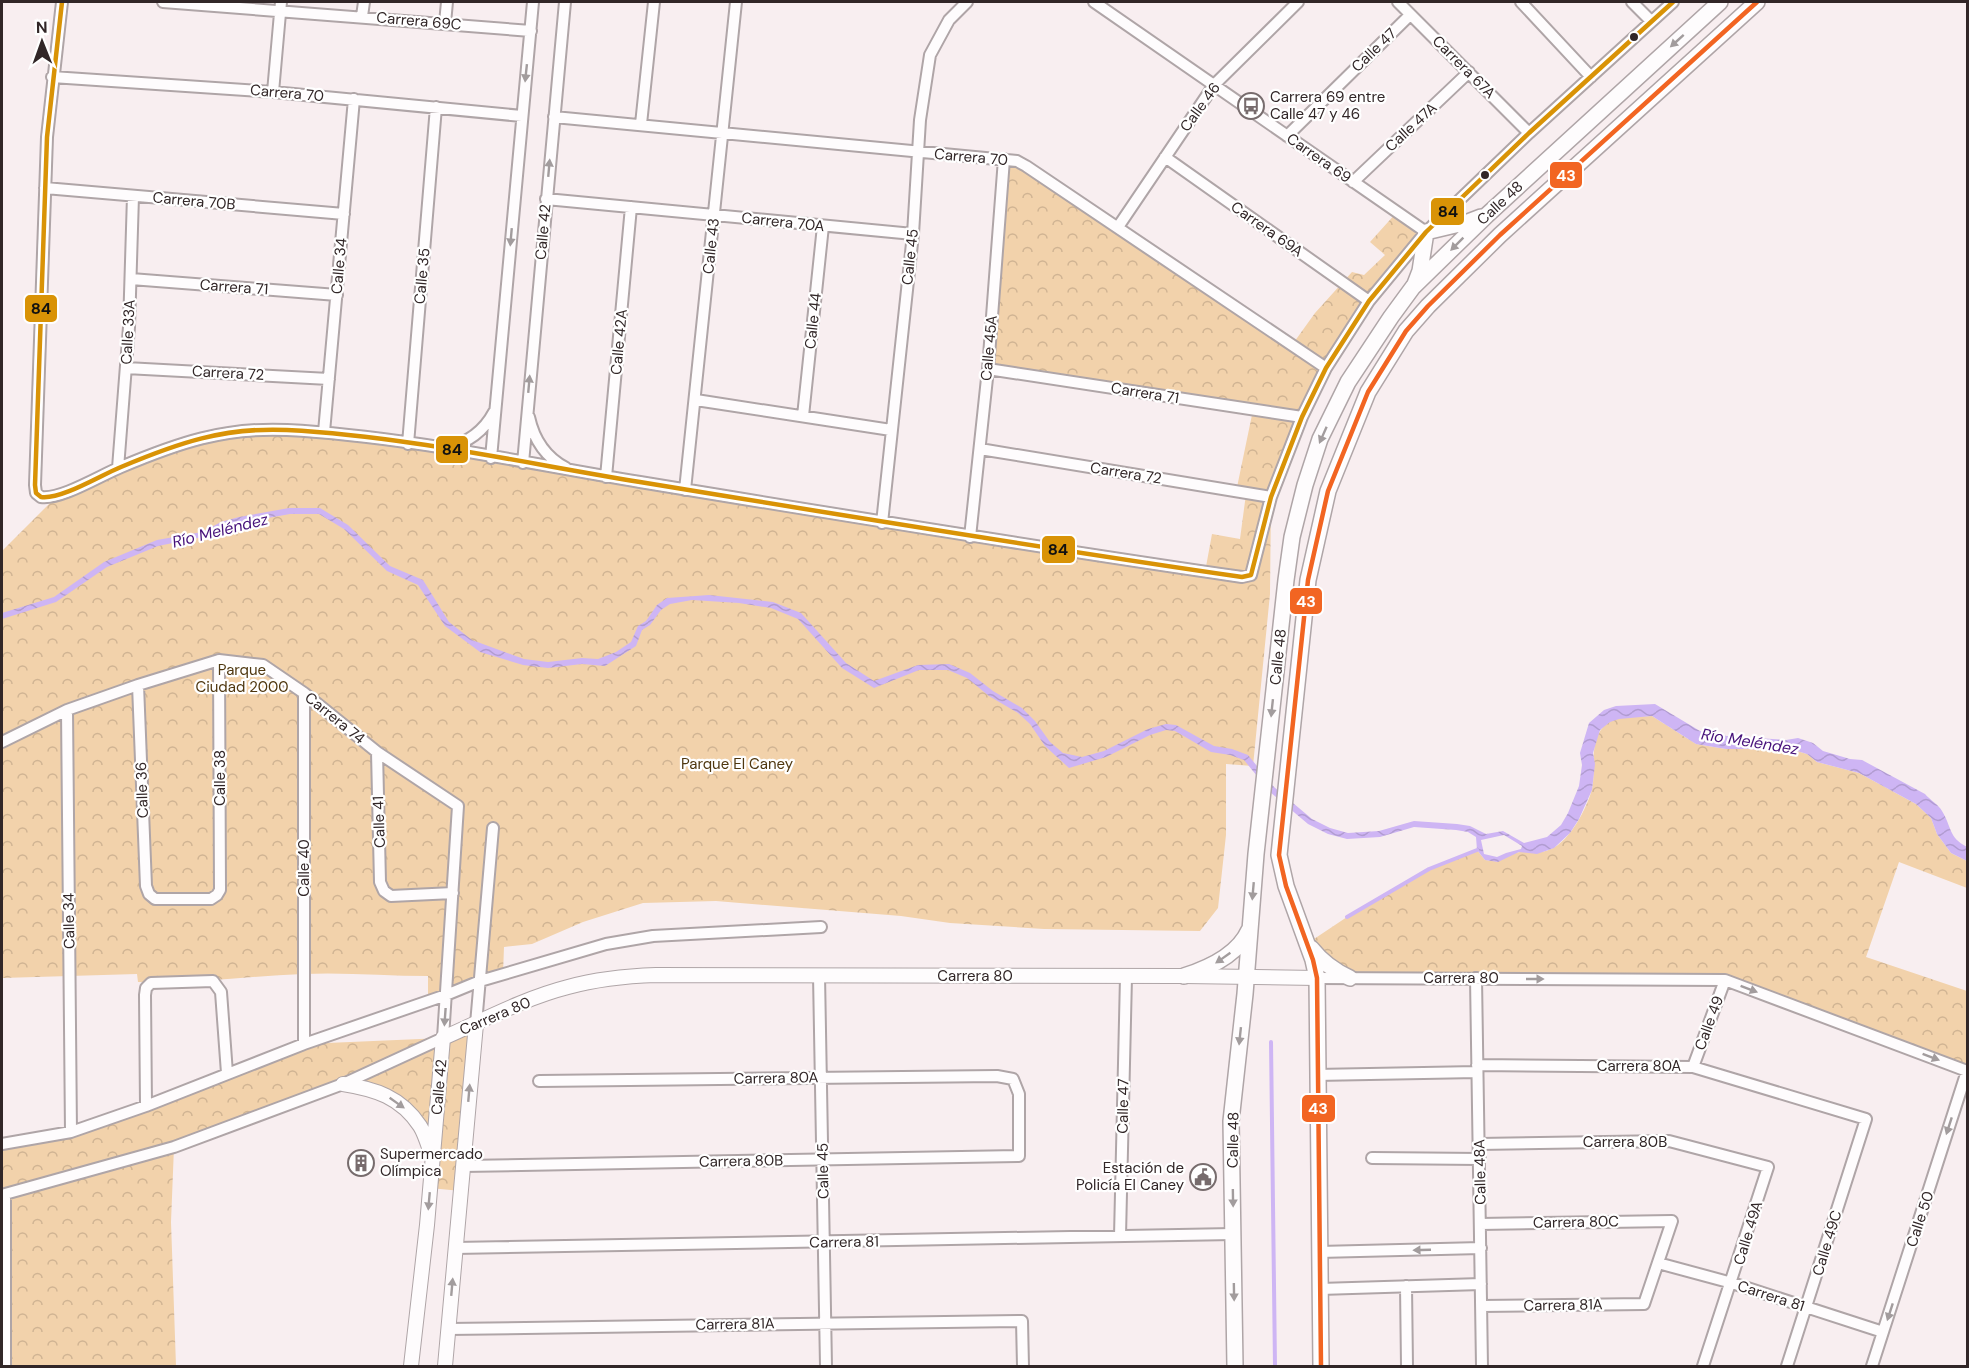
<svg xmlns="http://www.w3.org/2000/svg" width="1969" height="1368" viewBox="0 0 1969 1368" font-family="'DM Sans',sans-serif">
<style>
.forest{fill:url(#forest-crowns)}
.water{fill:url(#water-waves);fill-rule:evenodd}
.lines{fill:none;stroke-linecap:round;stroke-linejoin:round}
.stream{stroke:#ceb5f4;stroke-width:4}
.minor-casing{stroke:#afa5a7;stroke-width:14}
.tertiary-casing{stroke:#afa5a7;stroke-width:16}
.secondary-casing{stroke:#afa5a7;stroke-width:18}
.minor{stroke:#fefcfd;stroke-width:10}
.tertiary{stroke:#fefcfd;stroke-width:14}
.secondary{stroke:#fefcfd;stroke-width:15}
.bus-1-casing{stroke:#fff;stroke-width:9}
.bus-2-casing{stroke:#fff;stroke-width:9}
.bus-1{stroke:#d99306;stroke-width:4.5}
.bus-2{stroke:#f26522;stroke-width:4.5}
.oneway{fill:#a29c9d}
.bus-dot{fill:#312627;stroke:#fff;stroke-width:2}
.labels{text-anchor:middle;stroke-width:4.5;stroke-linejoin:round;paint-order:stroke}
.street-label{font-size:15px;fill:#312627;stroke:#fff}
.poi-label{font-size:15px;fill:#312627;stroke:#fff;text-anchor:start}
.park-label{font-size:15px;fill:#4f370f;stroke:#fff}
.water-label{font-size:16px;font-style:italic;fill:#46117a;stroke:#fff}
.line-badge{stroke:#fff;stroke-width:2}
.badge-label{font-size:16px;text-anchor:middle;font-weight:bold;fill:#fff}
.pale-badge-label{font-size:16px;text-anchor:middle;font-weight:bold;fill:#111}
</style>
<defs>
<pattern id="forest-crowns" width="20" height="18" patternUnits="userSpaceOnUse" patternTransform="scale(1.5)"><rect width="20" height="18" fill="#f2d2ab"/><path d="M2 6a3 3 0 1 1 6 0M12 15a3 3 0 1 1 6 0" fill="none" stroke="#d0b493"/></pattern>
<pattern id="water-waves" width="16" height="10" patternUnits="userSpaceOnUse" patternTransform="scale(1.5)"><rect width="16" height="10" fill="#ceb5f4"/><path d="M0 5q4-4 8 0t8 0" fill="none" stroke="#b19cd1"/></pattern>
</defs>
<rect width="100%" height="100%" fill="#f8eef0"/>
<!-- forest -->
<path class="forest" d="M1004,159L1017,161L1292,345L1315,313L1352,272L1364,275L1385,255L1370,242L1397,212L1426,232L1326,368L1271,497L1270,594L1253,766L1226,764V835L1218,908L1200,931L1044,929L950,923L901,916L716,901L643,903L583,922L532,944L504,947L503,974L428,1001V976C386,976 344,972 303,974C248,976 193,984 138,982L137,974L2,978V551L57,496L202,437L324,432L1205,572L1212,534L1240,539L1246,494L1236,492L1253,410L988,368Z
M1652,716L1696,744L1726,749H1749L1787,752L1797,751L1807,754L1817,762L1859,773L1916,804L1931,818L1937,834L1951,853L1967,861V888L1899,862L1866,957L1967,991V1069L1725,980L1350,978L1308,943L1347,917L1429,869L1477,850L1485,860C1505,863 1503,855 1520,852C1532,850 1538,855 1551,849C1570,841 1587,808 1592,789C1597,767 1586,735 1611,721C1622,715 1639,717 1652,716Z
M476,1024L461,1191L430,1188L432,1156L400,1104L343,1084L174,1147L171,1222L176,1366H5L2,1144L71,1132L304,1044L443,1038Z"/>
<!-- water -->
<path class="water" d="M289,508H320L348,525L390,566L423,580L449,622L472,640L524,659L548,662L582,658L598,659L616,652L631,642L638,626L646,621L657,605L667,598L709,595L773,602L801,613L846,663L874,681L918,665L949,664L970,673L993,691L1022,708L1035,721L1050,742L1063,753L1082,757L1104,751L1148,729L1166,724L1176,725L1214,746L1232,749L1248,755L1274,787L1312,819L1330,828L1348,833L1379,831L1414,821L1457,824L1470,826L1486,834L1503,831L1524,843L1547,837L1561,825L1568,813L1579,786L1582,765L1580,753L1589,723L1604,710L1616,706L1655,704L1700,731L1727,736L1786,740L1798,738L1813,743L1823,751L1850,759L1862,760L1925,794C1930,800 1939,805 1942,811C1952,827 1948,837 1967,847V861L1951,853L1937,834L1931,818L1916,804L1859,773L1817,762L1807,754L1797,751L1787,752L1749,749H1726L1696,744L1652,716L1619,719L1610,722L1600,730L1593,753L1595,764L1592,790L1579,819L1570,833L1554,848L1537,854L1519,852L1498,862L1485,860L1477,850L1476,837L1468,832L1456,830L1414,827L1380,837L1347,839L1328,834L1308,824L1270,792L1244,760L1230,755L1211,752L1175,731L1166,730L1150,735L1106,757L1069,768L1045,746L1030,724L1018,713L989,696L967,678L948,670H919L874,688L842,668L798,619L771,608L739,603L692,600L670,604L661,610L650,625L642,630L636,646L605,666L582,664L548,668L523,665L480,652L445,626L418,585L387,571L344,529L319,514H290L241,523L223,528L203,537L158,546L107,567L56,602L2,619V613L54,597L104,562L157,540L202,532L221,522L239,517ZM1504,835L1522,846L1521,849L1506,853L1497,857L1484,854L1481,840Z"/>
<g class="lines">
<!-- stream -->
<path class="stream" d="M1347,917L1429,869L1477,850
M1271,1042L1275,1366"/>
<defs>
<path id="minor" d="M62,2L47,137L35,485L36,493L41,497C61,500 101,475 121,467C178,443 224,427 287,430C404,436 524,463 640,482C840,515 1041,548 1242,577L1251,575L1271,497L1302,417L1326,368L1369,301L1426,232L1529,133L1673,2
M163,2L531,31
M1094,2L1426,232
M1398,2L1529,133
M1521,2L1591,77
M1632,2L1651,21
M362,16L364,2
M445,23L447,2
M52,77L273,92L522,116
M273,92L281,2
M554,117L1017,161L1026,166L1326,368
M641,124L654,2
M1287,136L1410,15
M1165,157L1369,301
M1353,182L1469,72
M45,188L344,214
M546,199L913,234
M1118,227L1214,85L1298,2
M131,279L337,295
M126,368L329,379
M988,369L1302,417
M696,400L891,430
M803,416L823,226
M529,417C534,440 545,457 566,468
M324,432L354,99
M408,444L436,107
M446,448C467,443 484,431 494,412
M980,449L1271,497
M491,458L533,2
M523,463L565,2
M118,468L129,327L133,196
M606,477L631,207
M685,490L736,2
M882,523L913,234L920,120L930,55L949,20L967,2
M970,537L988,369L1004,159
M138,685L146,886L149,894L155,899H211L217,895L220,890L219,660
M304,693V1044
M67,710L71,1132
M2,742L67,710L138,685L219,660L263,665L304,693L377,752L458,806L443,1038L343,1084L174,1147L5,1194V1366
M377,752L380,882L384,891L391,896L453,893
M819,975L826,1366
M1317,978L1725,980L1967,1071L1872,1366
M1476,978L1482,1366
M476,1024L493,828
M1477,1065L1693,1067L1866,1119L1787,1366
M1693,1067L1725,980
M1316,1075L1477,1072
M146,1106L145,995L146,988L151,983L213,981L221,992L227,1073
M2,1144L71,1132L146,1106L304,1044L446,995L480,981L606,944L653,936L821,927
M1479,1144L1669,1141L1768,1167L1703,1366
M1372,1158L1480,1159
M463,1166L1019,1156V1094L1013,1079L997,1076L539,1081
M1480,1224L1672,1221L1644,1304L1481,1306
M1120,1236L1126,977
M455,1248L1233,1234
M1319,1252L1481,1248
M1658,1263L1732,1283L1883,1332
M1406,1286L1407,1366
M1320,1289L1481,1284
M448,1329L1022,1321L1023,1366"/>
<path id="tertiary" d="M343,1084C375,1089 401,1097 420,1126C425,1134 428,1145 431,1153
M411,1366L427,1225L443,1038C484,1020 525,998 568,987C597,979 626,976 656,975L1184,976L1317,978
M445,1366L476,1024"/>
<path id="secondary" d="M1415,284L1420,271L1426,232L1468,222L1481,217
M1311,948C1322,962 1334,971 1350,978
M1184,976C1209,968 1238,955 1249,930
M1235,1366L1231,1121L1245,994L1256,854L1286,580L1292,537L1305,485L1320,439L1348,382L1391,317L1413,287L1487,215L1720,2
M1321,1366L1317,978L1313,960L1286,886L1279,855L1308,580L1328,491L1368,392L1406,331L1428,306L1500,235L1757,2"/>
</defs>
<!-- minor casing -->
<use href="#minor" class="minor-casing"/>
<!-- tertiary casing -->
<use href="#tertiary" class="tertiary-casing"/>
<!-- secondary casing -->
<use href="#secondary" class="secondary-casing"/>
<!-- minor -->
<use href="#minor" class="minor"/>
<!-- tertiary -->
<use href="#tertiary" class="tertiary"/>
<!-- secondary -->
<use href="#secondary" class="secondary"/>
<defs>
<path id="bus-1" d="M62,2L47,137L35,485L36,493L41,497C61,500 101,475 121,467C178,443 224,427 287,430C404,436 524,463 640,482C840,515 1041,548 1242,577L1251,575L1271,497L1302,417L1326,368L1369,301L1426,232L1529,133L1673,2"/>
<path id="bus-2" d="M1321,1366L1317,978L1313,960L1286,886L1279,855L1308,580L1328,491L1368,392L1406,331L1428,306L1500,235L1757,2"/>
</defs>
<!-- bus-1 casing -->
<use href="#bus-1" class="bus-1-casing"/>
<!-- bus-2 casing -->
<use href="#bus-2" class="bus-2-casing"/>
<!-- bus-1 -->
<use href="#bus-1" class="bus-1"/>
<!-- bus-2 -->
<use href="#bus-2" class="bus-2"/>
</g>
<!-- one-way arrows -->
<defs><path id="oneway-solid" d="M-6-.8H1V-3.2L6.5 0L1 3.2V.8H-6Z" transform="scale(1.5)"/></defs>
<g class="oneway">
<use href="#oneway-solid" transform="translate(1677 41) rotate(138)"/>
<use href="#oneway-solid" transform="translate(526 73) rotate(96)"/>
<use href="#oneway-solid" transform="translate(549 168) rotate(-85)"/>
<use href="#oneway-solid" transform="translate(511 237) rotate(95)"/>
<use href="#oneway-solid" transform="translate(1457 244) rotate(135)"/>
<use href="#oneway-solid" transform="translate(529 384) rotate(-85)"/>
<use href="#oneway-solid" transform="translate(1323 435) rotate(114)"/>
<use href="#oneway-solid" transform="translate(1272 708) rotate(96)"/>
<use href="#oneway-solid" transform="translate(1253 891) rotate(95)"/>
<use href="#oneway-solid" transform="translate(1223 958) rotate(145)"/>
<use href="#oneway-solid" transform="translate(1535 979)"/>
<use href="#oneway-solid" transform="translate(1749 989) rotate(21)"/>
<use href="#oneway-solid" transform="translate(445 1017) rotate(94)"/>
<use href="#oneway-solid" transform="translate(1240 1036) rotate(96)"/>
<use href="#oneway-solid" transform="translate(1931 1057) rotate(21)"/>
<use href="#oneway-solid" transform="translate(469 1093) rotate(-85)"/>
<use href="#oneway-solid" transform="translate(397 1103) rotate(35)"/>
<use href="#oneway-solid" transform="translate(1949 1126) rotate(108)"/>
<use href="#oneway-solid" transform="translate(1233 1198) rotate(89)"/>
<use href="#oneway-solid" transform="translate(429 1201) rotate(95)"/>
<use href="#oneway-solid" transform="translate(1422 1250) rotate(178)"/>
<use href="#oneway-solid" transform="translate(452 1287) rotate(-85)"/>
<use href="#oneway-solid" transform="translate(1234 1292) rotate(89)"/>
<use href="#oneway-solid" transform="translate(1890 1312) rotate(108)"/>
</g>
<!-- icons -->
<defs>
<symbol id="bus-ring" viewBox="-11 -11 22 22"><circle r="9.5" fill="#fff" stroke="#776c6d" stroke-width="1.5"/><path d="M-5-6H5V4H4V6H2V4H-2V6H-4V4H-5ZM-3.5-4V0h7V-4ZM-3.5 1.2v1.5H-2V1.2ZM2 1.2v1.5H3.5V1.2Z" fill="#776c6d"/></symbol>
<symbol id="building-ring" viewBox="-11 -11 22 22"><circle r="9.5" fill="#fff" stroke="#776c6d" stroke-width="1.5"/><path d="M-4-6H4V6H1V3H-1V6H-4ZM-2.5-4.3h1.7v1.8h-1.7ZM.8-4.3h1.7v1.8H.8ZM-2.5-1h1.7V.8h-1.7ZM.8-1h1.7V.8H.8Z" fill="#776c6d"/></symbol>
<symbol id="civic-ring" viewBox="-11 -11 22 22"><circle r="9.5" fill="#fff" stroke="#776c6d" stroke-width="1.5"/><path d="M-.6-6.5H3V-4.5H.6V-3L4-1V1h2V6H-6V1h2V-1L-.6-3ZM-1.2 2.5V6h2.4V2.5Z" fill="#776c6d"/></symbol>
</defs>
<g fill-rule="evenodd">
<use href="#bus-ring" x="1236" y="91" width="30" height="30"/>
<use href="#building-ring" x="346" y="1148" width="30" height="30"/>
<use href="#civic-ring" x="1188" y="1162" width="30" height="30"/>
</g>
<!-- markers -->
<g class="bus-dot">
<circle cx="1634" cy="37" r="5"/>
<circle cx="1485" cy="175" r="5"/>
</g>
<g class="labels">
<!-- street labels -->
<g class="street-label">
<text transform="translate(419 21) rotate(5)" y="5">Carrera 69C</text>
<text transform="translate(1374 50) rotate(-44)" y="5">Calle 47</text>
<text transform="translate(1464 67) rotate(45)" y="5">Carrera 67A</text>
<text transform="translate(287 93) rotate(5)" y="5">Carrera 70</text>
<text transform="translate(1200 107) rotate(-54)" y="5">Calle 46</text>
<text transform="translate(1411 127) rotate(-43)" y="5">Calle 47A</text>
<text transform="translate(971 157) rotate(5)" y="5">Carrera 70</text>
<text transform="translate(1319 158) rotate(35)" y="5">Carrera 69</text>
<text transform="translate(194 201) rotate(5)" y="5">Carrera 70B</text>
<text transform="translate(1500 203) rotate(-43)" y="5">Calle 48</text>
<text transform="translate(783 222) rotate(6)" y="5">Carrera 70A</text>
<text transform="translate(1267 229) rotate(35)" y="5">Carrera 69A</text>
<text transform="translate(543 232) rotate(-85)" y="5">Calle 42</text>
<text transform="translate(711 246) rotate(-84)" y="5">Calle 43</text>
<text transform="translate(910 257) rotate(-84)" y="5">Calle 45</text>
<text transform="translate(339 266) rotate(-85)" y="5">Calle 34</text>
<text transform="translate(422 276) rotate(-85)" y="5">Calle 35</text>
<text transform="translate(234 287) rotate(4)" y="5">Carrera 71</text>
<text transform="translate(813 321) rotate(-84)" y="5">Calle 44</text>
<text transform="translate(128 332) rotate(-87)" y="5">Calle 33A</text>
<text transform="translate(619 342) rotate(-85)" y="5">Calle 42A</text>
<text transform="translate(989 348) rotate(-85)" y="5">Calle 45A</text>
<text transform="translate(228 373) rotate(3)" y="5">Carrera 72</text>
<text transform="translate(1145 393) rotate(9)" y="5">Carrera 71</text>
<text transform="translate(1126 473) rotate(9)" y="5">Carrera 72</text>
<text transform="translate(1278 657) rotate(-84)" y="5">Calle 48</text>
<text transform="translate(335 718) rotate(39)" y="5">Carrera 74</text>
<text transform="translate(220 778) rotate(-90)" y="5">Calle 38</text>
<text transform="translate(142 790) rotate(-92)" y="5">Calle 36</text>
<text transform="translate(379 822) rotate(-92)" y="5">Calle 41</text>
<text transform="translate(304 868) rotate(-90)" y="5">Calle 40</text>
<text transform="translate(69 921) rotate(-91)" y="5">Calle 34</text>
<text x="975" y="981">Carrera 80</text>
<text x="1461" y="983">Carrera 80</text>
<text transform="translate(495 1016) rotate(-23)" y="5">Carrera 80</text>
<text transform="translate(1709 1023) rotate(-70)" y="5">Calle 49</text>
<text x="1639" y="1071">Carrera 80A</text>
<text transform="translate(776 1078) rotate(-1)" y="5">Carrera 80A</text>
<text transform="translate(439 1087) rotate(-85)" y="5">Calle 42</text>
<text transform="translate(1123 1106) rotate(-89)" y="5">Calle 47</text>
<text transform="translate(1233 1140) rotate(-89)" y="5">Calle 48</text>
<text x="1625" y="1147">Carrera 80B</text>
<text transform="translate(741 1161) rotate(-1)" y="5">Carrera 80B</text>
<text transform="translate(823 1171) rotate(-91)" y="5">Calle 45</text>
<text transform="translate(1480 1172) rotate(-91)" y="5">Calle 48A</text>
<text transform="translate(1920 1219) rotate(-72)" y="5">Calle 50</text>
<text transform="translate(1576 1222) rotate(-1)" y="5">Carrera 80C</text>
<text transform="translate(1748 1233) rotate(-73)" y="5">Calle 49A</text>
<text transform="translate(844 1242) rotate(-1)" y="5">Carrera 81</text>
<text transform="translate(1827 1243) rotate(-73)" y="5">Calle 49C</text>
<text transform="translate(1771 1296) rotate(18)" y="5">Carrera 81</text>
<text transform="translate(1563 1305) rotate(-1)" y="5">Carrera 81A</text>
<text transform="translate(735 1324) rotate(-1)" y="5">Carrera 81A</text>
</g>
<!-- poi labels -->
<g class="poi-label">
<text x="1270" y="102">Carrera 69 entre<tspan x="1270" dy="17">Calle 47 y 46</tspan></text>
<text x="380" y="1159">Supermercado<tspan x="380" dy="17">Olímpica</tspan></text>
<text x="1184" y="1173" text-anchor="end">Estación de<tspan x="1184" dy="17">Policía El Caney</tspan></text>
</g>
<!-- park labels -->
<g class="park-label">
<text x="242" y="675">Parque<tspan x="242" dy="17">Ciudad 2000</tspan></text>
<text x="737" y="769">Parque El Caney</text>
</g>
<!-- water labels -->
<g class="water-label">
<text transform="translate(220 530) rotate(-14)" y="6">Río Meléndez</text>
<text transform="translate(1750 741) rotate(9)" y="6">Río Meléndez</text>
</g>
</g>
<g class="line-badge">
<rect x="1549" y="161" width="34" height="28" rx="6" fill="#f26522"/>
<rect x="1430" y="197" width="35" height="29" rx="6" fill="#d99306"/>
<rect x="24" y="294" width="34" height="29" rx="6" fill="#d99306"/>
<rect x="435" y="435" width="34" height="29" rx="6" fill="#d99306"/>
<rect x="1041" y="535" width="35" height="29" rx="6" fill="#d99306"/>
<rect x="1289" y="587" width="34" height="28" rx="6" fill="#f26522"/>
<rect x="1301" y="1094" width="35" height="29" rx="6" fill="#f26522"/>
</g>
<g class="badge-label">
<text x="1566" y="181">43</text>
<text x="1306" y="607">43</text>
<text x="1318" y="1114">43</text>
</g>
<g class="pale-badge-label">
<text x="1448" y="217">84</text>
<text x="41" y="314">84</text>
<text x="452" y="455">84</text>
<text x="1058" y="555">84</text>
</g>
<!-- border -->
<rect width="1969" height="1368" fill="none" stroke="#312627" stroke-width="6"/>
<!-- north arrow -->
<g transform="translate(42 42) rotate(359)" stroke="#ffffff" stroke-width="4.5" paint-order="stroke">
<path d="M0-4.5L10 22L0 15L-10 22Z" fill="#312627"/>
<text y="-9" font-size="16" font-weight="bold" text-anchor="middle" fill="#312627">N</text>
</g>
</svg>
